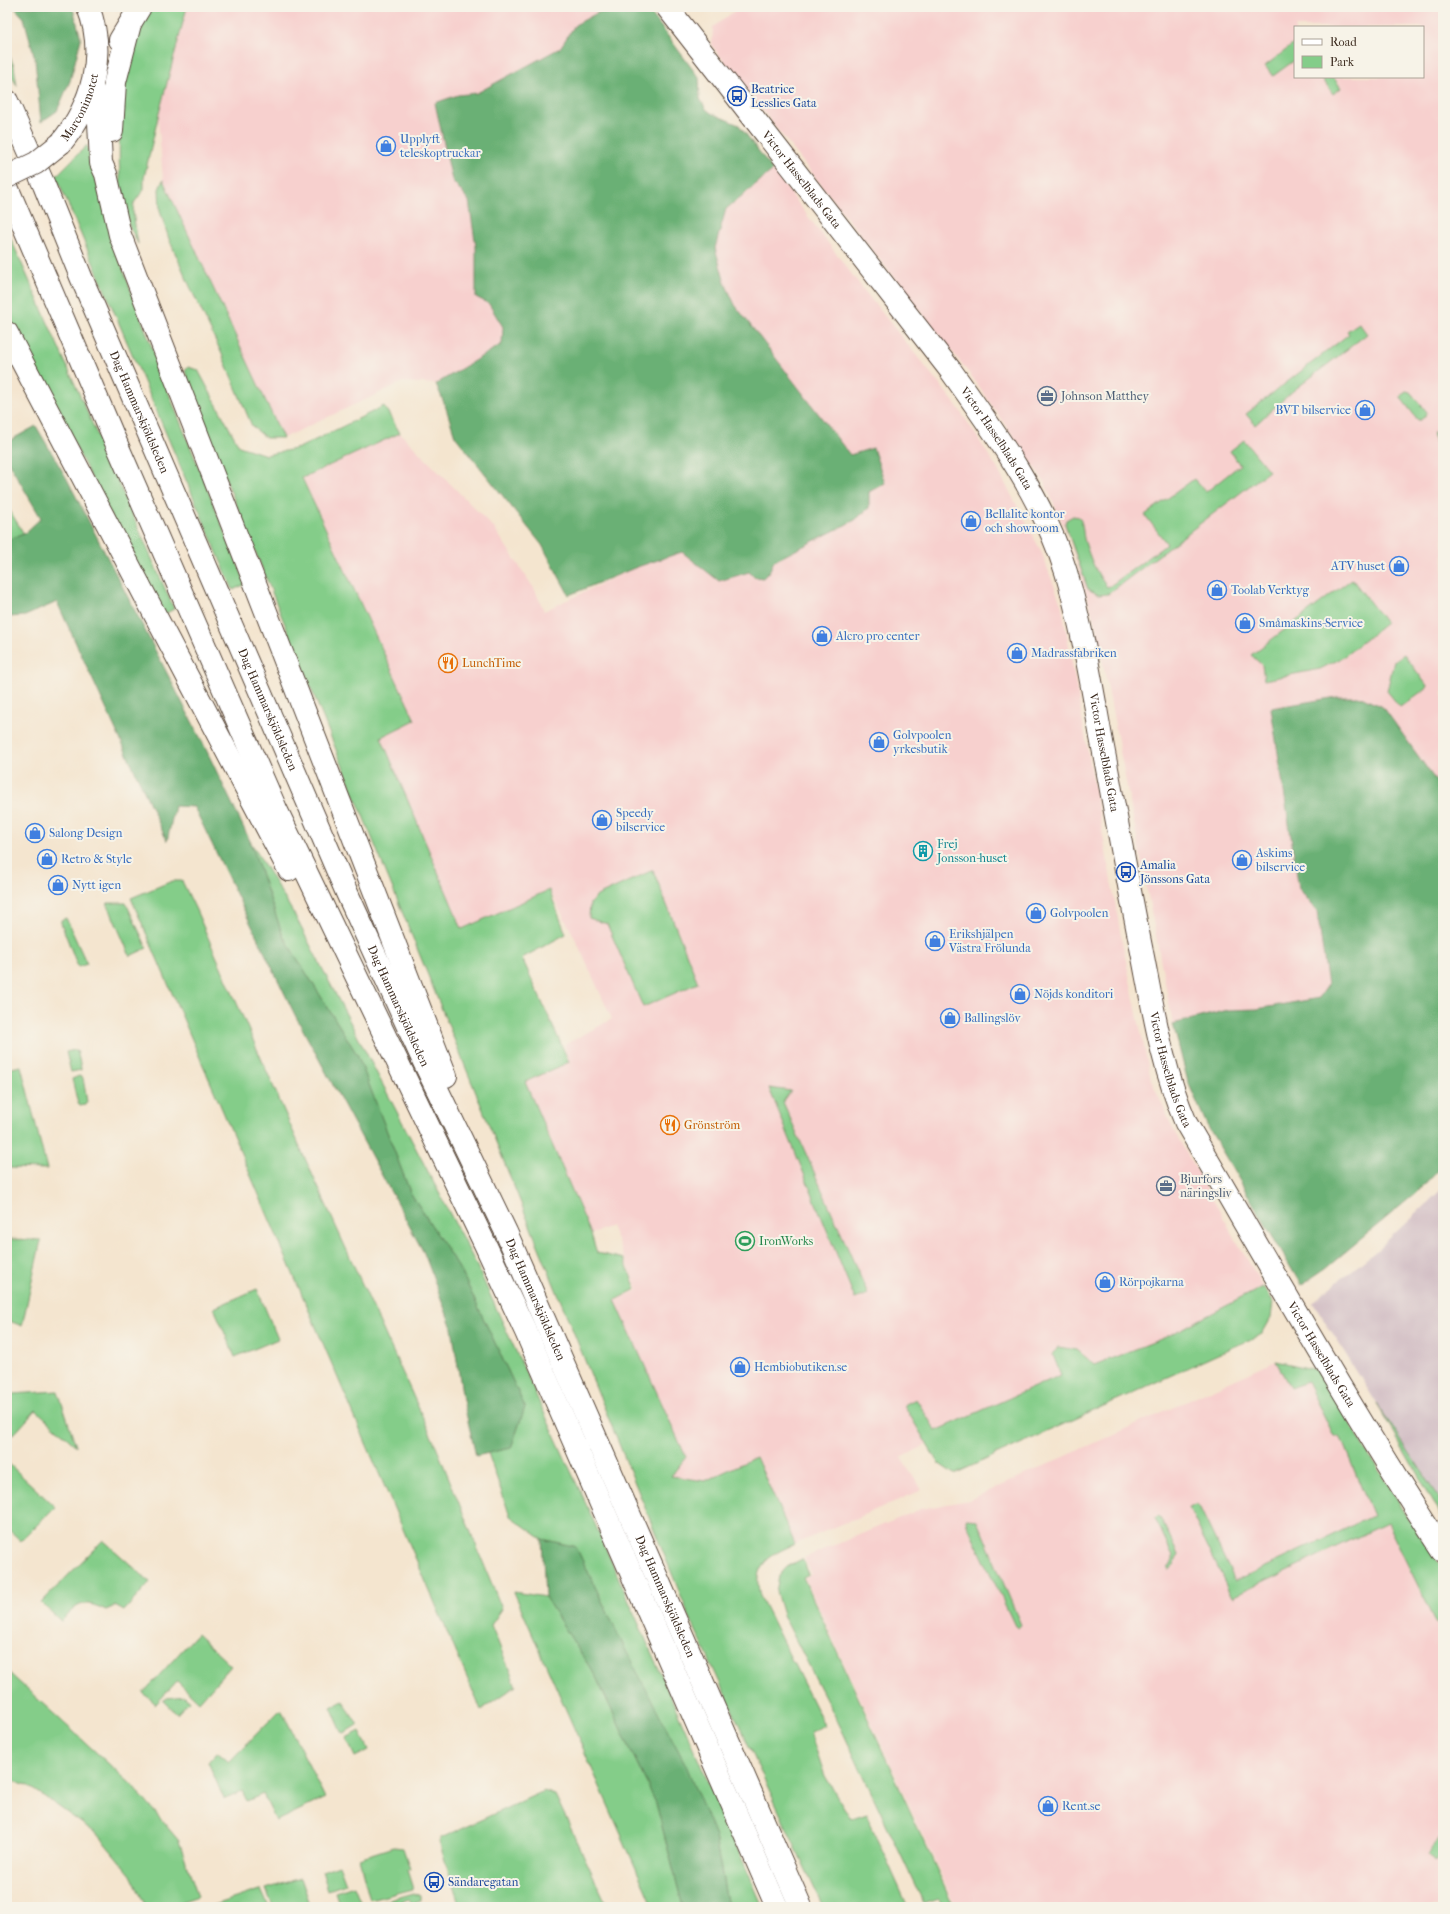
<svg xmlns="http://www.w3.org/2000/svg" width="1450" height="1914" viewBox="0 0 1450 1914" font-family="'IM FELL French Canon',serif">
<style>
.built{fill:#f7d0ce;fill-rule:evenodd}
.industrial{fill:#d2bec4}
.green{fill:#84cd89;stroke:#607c54}
.forest{fill:#6bb075;stroke:#536d4a}
.lines{fill:none;stroke-linecap:round;stroke-linejoin:round}
.secondary-casing{stroke:#574639;stroke-width:24}
.primary-casing{stroke:#574639;stroke-width:24}
.secondary{stroke:#fff;stroke-width:22}
.primary{stroke:#fff;stroke-width:22}
.secondary-bridge-casing{stroke:#574639;stroke-width:24;stroke-linecap:butt}
.secondary-bridge{stroke:#fff;stroke-width:22}
.labels{text-anchor:middle;stroke-width:4;stroke-linejoin:round;paint-order:stroke}
.transit-label{font-size:12px;fill:#164399;stroke:#f7f3e8;text-anchor:start}
.street-label{font-size:12px;fill:#3b2a1e;stroke:#f7f3e8}
.shop-label{font-size:12px;fill:#366cbe;stroke:#f7f3e8;text-anchor:start}
.service-label{font-size:12px;fill:#4e5e75;stroke:#f7f3e8;text-anchor:start}
.food-label{font-size:12px;fill:#c56008;stroke:#f7f3e8;text-anchor:start}
.culture-label{font-size:12px;fill:#0d838f;stroke:#f7f3e8;text-anchor:start}
.leisure-label{font-size:12px;fill:#27864d;stroke:#f7f3e8;text-anchor:start}
</style>
<rect width="100%" height="100%" fill="#f7f3e8"/>
<filter id="ink" filterUnits="userSpaceOnUse"><feTurbulence type="fractalNoise" baseFrequency=".025" numOctaves="2"/><feDisplacementMap in="SourceGraphic" scale="8" xChannelSelector="R" yChannelSelector="G"/><feConvolveMatrix kernelMatrix="1 2 1 2 8 2 1 2 1" color-interpolation-filters="sRGB"/></filter>
<filter id="wash" filterUnits="userSpaceOnUse"><feTurbulence type="fractalNoise" baseFrequency=".012" numOctaves="4" result="noise"/><feDisplacementMap in="SourceGraphic" scale="16" xChannelSelector="R" yChannelSelector="G"/><feGaussianBlur stdDeviation="0.9" result="paint"/><feColorMatrix in="noise" values="0 0 0 0 0 0 0 0 0 0 0 0 0 0 0 0 0 1.4 0 .05"/><feComposite in="paint" operator="in"/></filter>
<g filter="url(#wash)">
<rect width="100%" height="100%" fill="#f4e5cf"/>
<!-- built -->
<path class="built" d="M187,7H643L633,14L599,12L575,25L560,48L477,93L458,95L436,103L452,180L469,201L476,247L489,304L503,327L502,344L436,384L403,382L283,438L163,180L158,117Z
M740,7H1443V801L1299,888L1317,910L1328,985L1319,998L1257,1009L1228,1010L1173,1024L1096,627L1070,541L1044,481L972,377L712,46L713,27ZM1295,27H1423V77H1295Z
M773,170L863,289L957,406L997,468L1041,551L1062,607L1123,947L1151,1080L1175,1133L1263,1287L1166,1337L1095,1365L1077,1350L1053,1355L1062,1375L901,1458L922,1490L795,1544L756,1457L705,1481L670,1477L686,1457L615,1300L638,1290L611,1226L591,1234L525,1082L569,1062L564,1045L612,1019L574,936L549,890L462,929L381,737L415,720L303,478L400,433L494,528L535,590L544,611L637,567L682,552L719,581L749,572L755,577L769,572L774,561L855,520L869,492L873,448L850,455L735,305L725,283L715,248L726,209Z
M1276,1361L1317,1370L1427,1547L1443,1568V1907H956L805,1578L812,1574L804,1558L921,1509L969,1500Z"/>
<!-- industrial -->
<path class="industrial" d="M1443,1188V1518L1377,1404L1313,1302L1376,1251Z"/>
<!-- green -->
<path class="green" d="M150,7H187L158,117L144,178V189L134,203L133,212L138,244C133,233 126,221 124,210C113,157 121,53 150,7Z
M1295,43V60L1273,76L1265,66Z
M7,50L14,66L17,86L7,67Z
M1321,77H1333L1341,88L1333,94Z
M87,145L113,242L171,399L246,584L233,590L56,176Z
M163,180L283,438H266L252,426L221,352L192,291L169,239L160,211L159,189Z
M7,230L174,609L161,616L7,311Z
M1359,323L1367,334L1293,391L1255,425L1246,414L1349,334L1347,331Z
M188,367L198,370L239,446L266,455L299,448L384,406L400,433L302,478L415,720L381,737L462,929L549,890L566,934L522,958L569,1062L525,1082L591,1234L597,1253L624,1259L636,1289L615,1300L686,1457L671,1476L705,1481L756,1457L795,1544C781,1550 760,1559 758,1577C757,1583 759,1590 760,1596L824,1725L810,1732L825,1776L851,1819L866,1814L908,1907H823L690,1618L220,465L185,371Z
M1406,391L1410,392L1427,412L1426,416L1420,420H1418L1401,398L1402,394Z
M1438,431L1443,433V452L1435,441L1433,433Z
M1244,440L1269,471L1108,594L1099,595L1088,589L1065,524L1066,520L1073,516L1079,517C1084,525 1082,533 1085,542C1090,558 1096,573 1107,587L1110,586L1167,544L1145,515L1194,479L1206,492L1240,465L1230,451Z
M7,506L24,534L7,540Z
M1352,579L1386,623L1342,658L1320,669L1264,680L1262,665L1251,655Z
M1404,654L1428,687L1400,707L1387,691L1394,661Z
M250,841L294,914L475,1262L591,1515L763,1907H728L715,1837L576,1547L542,1539L510,1516L488,1453L511,1448L525,1407L462,1273L410,1192L358,1056L283,936Z
M653,870L698,983L643,1007L607,924L589,918L590,903L597,896Z
M172,881H182L196,910L303,1154L435,1444L502,1609L491,1625L516,1686L481,1710L131,898Z
M107,903H126L147,948L130,956Z
M66,918L87,964L78,967L61,923V920Z
M75,1050H77L81,1068V1070L71,1072L66,1052Z
M21,1066L47,1169L7,1168V1069Z
M79,1076L83,1078L87,1102L85,1105L80,1106L78,1104L72,1079Z
M769,1088L791,1091L783,1102L868,1294L855,1299Z
M7,1239L41,1240L22,1326L7,1320Z
M1263,1287L1273,1301L1271,1318L1262,1334L954,1474L938,1463L904,1405L916,1399L936,1431L1061,1375L1053,1355L1058,1347L1077,1350L1095,1365L1166,1337Z
M257,1289L278,1339L235,1357L214,1308Z
M1276,1361L1317,1370L1427,1547L1443,1568V1631L1435,1620L1387,1523L1232,1597L1189,1508L1198,1504L1235,1581L1373,1516L1341,1438L1333,1435L1307,1382L1290,1388Z
M58,1391L76,1446L36,1410L15,1433L7,1437V1396L13,1394Z
M1377,1404L1443,1503V1518Z
M7,1462L55,1507L21,1541L7,1528Z
M1157,1516L1160,1517L1178,1555L1171,1570H1168L1173,1556L1155,1518Z
M966,1519L977,1520L1021,1625L1018,1628L1015,1626L966,1522Z
M103,1540L150,1582L124,1611L115,1606L106,1610C82,1599 79,1603 61,1621L41,1603Z
M802,1559L809,1574L803,1577L954,1907H943L939,1899L924,1904L840,1726L783,1615L776,1592L779,1576L787,1567Z
M514,1592L545,1597L596,1677L656,1803L683,1907H653Z
M197,1634L231,1666L199,1702L177,1681L156,1704L143,1693Z
M7,1671L133,1786L179,1841L198,1896L166,1907H146L131,1875L97,1834L28,1785L7,1779Z
M185,1696L189,1701L177,1714L163,1701L167,1698Z
M343,1701L357,1723V1725L344,1733L342,1732L331,1707Z
M281,1709L325,1798L276,1821L263,1794L247,1801L242,1791L224,1799L208,1762L217,1752L229,1762Z
M360,1731L369,1750L355,1757L346,1738Z
M544,1791L555,1795L608,1907H460L439,1842L441,1838Z
M1443,1833V1852L1435,1862L1428,1854Z
M393,1847L403,1848L410,1869L407,1870L413,1889L370,1900L359,1858Z
M339,1865L346,1884L328,1890L322,1871Z
M301,1878L311,1907H273L266,1889Z
M354,1886L361,1903L340,1907L335,1892Z
M261,1890L269,1907H209L259,1890Z
M414,1893L420,1896V1901L412,1905L409,1899L384,1907H364Z"/>
<!-- forest -->
<path class="forest" d="M14,7H71L74,12L81,39L70,81L57,111L41,122L35,59L24,18Z
M643,7L653,16L699,78L700,99L706,109L711,113L739,125L773,170L726,209L715,248L725,283L735,305L850,455L873,448L885,483L869,492V508L855,520L774,561L769,572L763,578L755,577L749,572L719,581L682,552L637,567L569,595L542,545L455,436L445,405L436,384L502,344L503,327L489,304L476,297V247L469,201L452,180L435,103L458,95L477,93L560,48L575,25L599,12L633,14Z
M36,426L67,479L202,741L250,841L283,936L358,1056L410,1192L462,1273L525,1407L511,1448L476,1456L463,1400L452,1328L424,1253L295,1015L194,807L175,806L167,841L57,602L25,616L7,617V540L24,534L41,518L7,460V442Z
M1337,697H1361L1384,708L1443,791V1157L1437,1171L1416,1193L1326,1268L1301,1285L1207,1125L1188,1082L1173,1024L1228,1010L1257,1009L1319,998L1328,985L1317,911L1299,888L1271,708Z
M542,1539L576,1547L625,1649L686,1765L715,1837L728,1907H683L656,1803L596,1677L545,1597Z"/>
</g>
<g filter="url(#ink)">
<g class="lines">
<defs>
<g id="secondary">
<path id="s1" d="M667,7L951,371C996,434 1043,498 1066,572C1082,626 1091,681 1101,737C1115,810 1128,884 1143,957C1154,1014 1163,1070 1186,1123C1270,1266 1352,1412 1443,1551"/>
<path d="M120,40L140,7"/>
<path id="s2" d="M61,143C92,105 107,55 88,7"/>
</g>
<g id="primary">
<path d="M92,87L98,102L101,163L106,174L120,235L446,1076"/>
<path id="s3" d="M7,101L44,185L81,277L347,893L424,1062L506,1232L801,1907"/>
<path d="M112,131L115,82L130,24"/>
<path d="M7,187L114,438L276,809L485,1244L526,1332L777,1907"/>
<path d="M7,333L289,870"/>
</g>
</defs>
<!-- secondary casing -->
<use href="#secondary" class="secondary-casing"/>
<!-- primary casing -->
<use href="#primary" class="primary-casing"/>
<!-- secondary -->
<use href="#secondary" class="secondary"/>
<!-- primary -->
<use href="#primary" class="primary"/>
<defs>
<path id="secondary-bridge" d="M7,177L36,163L61,143"/>
</defs>
<!-- secondary-bridge casing -->
<use href="#secondary-bridge" class="secondary-bridge-casing"/>
<!-- secondary-bridge -->
<use href="#secondary-bridge" class="secondary-bridge"/>
</g>
</g>
<!-- icons -->
<defs>
<symbol id="bus-ring" viewBox="-11 -11 22 22"><circle r="9.5" fill="#f7f3e8" stroke="#1a4fb4" stroke-width="1.5"/><path d="M-5-6H5V4H4V6H2V4H-2V6H-4V4H-5ZM-3.5-4V0h7V-4ZM-3.5 1.2v1.5H-2V1.2ZM2 1.2v1.5H3.5V1.2Z" fill="#1a4fb4"/></symbol>
<symbol id="shop-ring" viewBox="-11 -11 22 22"><circle r="9.5" fill="#f7f3e8" stroke="#3f7fe0" stroke-width="1.5"/><path d="M-5-2.5h2.3a2.7 3.5 0 0 1 5.4 0H5L5.5 6h-11ZM-1.5-2.5h3a1.5 2.3 0 0 0-3 0Z" fill="#3f7fe0"/></symbol>
<symbol id="office-ring" viewBox="-11 -11 22 22"><circle r="9.5" fill="#f7f3e8" stroke="#5c6f8a" stroke-width="1.5"/><path d="M-6-3h4V-5.5h4V-3h4V5H-6ZM-1-4.5V-3h2v-1.5ZM-6 0V1H6V0Z" fill="#5c6f8a"/></symbol>
<symbol id="restaurant-ring" viewBox="-11 -11 22 22"><circle r="9.5" fill="#f7f3e8" stroke="#e8710a" stroke-width="1.5"/><path d="M-5-6h1v4h1v-4h1v4h1v-4h1v5L-1.5 .5V6h-2V.5L-5-1ZM5-6V6H3V1.5H1.5Q1.5-4 5-6Z" fill="#e8710a"/></symbol>
<symbol id="building-ring" viewBox="-11 -11 22 22"><circle r="9.5" fill="#f7f3e8" stroke="#0f9aa8" stroke-width="1.5"/><path d="M-4-6H4V6H1V3H-1V6H-4ZM-2.5-4.3h1.7v1.8h-1.7ZM.8-4.3h1.7v1.8H.8ZM-2.5-1h1.7V.8h-1.7ZM.8-1h1.7V.8H.8Z" fill="#0f9aa8"/></symbol>
<symbol id="stadium-ring" viewBox="-11 -11 22 22"><circle r="9.5" fill="#f7f3e8" stroke="#2e9e5b" stroke-width="1.5"/><path d="M0-5a6.5 5 0 1 0 0 10a6.5 5 0 1 0 0-10ZM-3.5-1.8h7v3.6h-7Z" fill="#2e9e5b"/></symbol>
</defs>
<g fill-rule="evenodd">
<use href="#bus-ring" x="726" y="85" width="22" height="22"/>
<use href="#shop-ring" x="375" y="135" width="22" height="22"/>
<use href="#office-ring" x="1036" y="385" width="22" height="22"/>
<use href="#shop-ring" x="1354" y="399" width="22" height="22"/>
<use href="#shop-ring" x="960" y="510" width="22" height="22"/>
<use href="#shop-ring" x="1388" y="555" width="22" height="22"/>
<use href="#shop-ring" x="1206" y="579" width="22" height="22"/>
<use href="#shop-ring" x="1234" y="612" width="22" height="22"/>
<use href="#shop-ring" x="811" y="625" width="22" height="22"/>
<use href="#shop-ring" x="1006" y="642" width="22" height="22"/>
<use href="#restaurant-ring" x="437" y="652" width="22" height="22"/>
<use href="#shop-ring" x="868" y="731" width="22" height="22"/>
<use href="#shop-ring" x="591" y="809" width="22" height="22"/>
<use href="#shop-ring" x="24" y="822" width="22" height="22"/>
<use href="#building-ring" x="912" y="840" width="22" height="22"/>
<use href="#shop-ring" x="36" y="848" width="22" height="22"/>
<use href="#shop-ring" x="1231" y="849" width="22" height="22"/>
<use href="#bus-ring" x="1115" y="861" width="22" height="22"/>
<use href="#shop-ring" x="47" y="874" width="22" height="22"/>
<use href="#shop-ring" x="1025" y="902" width="22" height="22"/>
<use href="#shop-ring" x="924" y="930" width="22" height="22"/>
<use href="#shop-ring" x="1009" y="983" width="22" height="22"/>
<use href="#shop-ring" x="939" y="1007" width="22" height="22"/>
<use href="#restaurant-ring" x="659" y="1114" width="22" height="22"/>
<use href="#office-ring" x="1155" y="1175" width="22" height="22"/>
<use href="#stadium-ring" x="734" y="1230" width="22" height="22"/>
<use href="#shop-ring" x="1094" y="1271" width="22" height="22"/>
<use href="#shop-ring" x="729" y="1356" width="22" height="22"/>
<use href="#shop-ring" x="1037" y="1795" width="22" height="22"/>
<use href="#bus-ring" x="423" y="1871" width="22" height="22"/>
</g>
<g class="labels">
<!-- transit labels -->
<g class="transit-label">
<text x="751" y="93">Beatrice<tspan x="751" dy="14">Lesslies Gata</tspan></text>
<text x="1140" y="869">Amalia<tspan x="1140" dy="14">Jönssons Gata</tspan></text>
<text x="448" y="1886">Sändaregatan</text>
</g>
<!-- street labels -->
<g class="street-label">
<text dy="4" stroke="none"><textPath href="#s2" startOffset="41">Marconimotet</textPath></text>
<text dy="4" stroke="none"><textPath href="#s1" startOffset="219">Victor Hasselblads Gata</textPath></text>
<text dy="4" stroke="none"><textPath href="#s3" startOffset="338">Dag Hammarskjöldsleden</textPath></text>
<text dy="4" stroke="none"><textPath href="#s1" startOffset="543">Victor Hasselblads Gata</textPath></text>
<text dy="4" stroke="none"><textPath href="#s3" startOffset="662">Dag Hammarskjöldsleden</textPath></text>
<text dy="4" stroke="none"><textPath href="#s1" startOffset="879">Victor Hasselblads Gata</textPath></text>
<text dy="4" stroke="none"><textPath href="#s3" startOffset="986">Dag Hammarskjöldsleden</textPath></text>
<text dy="4" stroke="none"><textPath href="#s1" startOffset="1203">Victor Hasselblads Gata</textPath></text>
<text dy="4" stroke="none"><textPath href="#s3" startOffset="1310">Dag Hammarskjöldsleden</textPath></text>
<text dy="4" stroke="none"><textPath href="#s1" startOffset="1527">Victor Hasselblads Gata</textPath></text>
<text dy="4" stroke="none"><textPath href="#s3" startOffset="1634">Dag Hammarskjöldsleden</textPath></text>
</g>
<!-- shop labels -->
<g class="shop-label">
<text x="400" y="143">Upplyft<tspan x="400" dy="14">teleskoptruckar</tspan></text>
<text x="1351" y="414" text-anchor="end">BVT bilservice</text>
<text x="985" y="518">Bellalite kontor<tspan x="985" dy="14">och showroom</tspan></text>
<text x="1385" y="570" text-anchor="end">ATV huset</text>
<text x="1231" y="594">Toolab Verktyg</text>
<text x="1259" y="627">Småmaskins-Service</text>
<text x="836" y="640">Alcro pro center</text>
<text x="1031" y="657">Madrassfabriken</text>
<text x="893" y="739">Golvpoolen<tspan x="893" dy="14">yrkesbutik</tspan></text>
<text x="616" y="817">Speedy<tspan x="616" dy="14">bilservice</tspan></text>
<text x="49" y="837">Salong Design</text>
<text x="1256" y="857">Askims<tspan x="1256" dy="14">bilservice</tspan></text>
<text x="61" y="863">Retro &amp; Style</text>
<text x="72" y="889">Nytt igen</text>
<text x="1050" y="917">Golvpoolen</text>
<text x="949" y="938">Erikshjälpen<tspan x="949" dy="14">Västra Frölunda</tspan></text>
<text x="1034" y="998">Nöjds konditori</text>
<text x="964" y="1022">Ballingslöv</text>
<text x="1119" y="1286">Rörpojkarna</text>
<text x="754" y="1371">Hembiobutiken.se</text>
<text x="1062" y="1810">Rent.se</text>
</g>
<!-- service labels -->
<g class="service-label">
<text x="1061" y="400">Johnson Matthey</text>
<text x="1180" y="1183">Bjurfors<tspan x="1180" dy="14">näringsliv</tspan></text>
</g>
<!-- food labels -->
<g class="food-label">
<text x="462" y="667">LunchTime</text>
<text x="684" y="1129">Grönström</text>
</g>
<!-- culture labels -->
<g class="culture-label">
<text x="937" y="848">Frej<tspan x="937" dy="14">Jonsson-huset</tspan></text>
</g>
<!-- leisure labels -->
<g class="leisure-label">
<text x="759" y="1245">IronWorks</text>
</g>
</g>
<!-- margin -->
<rect width="1450" height="1914" fill="none" stroke="#f7f3e8" stroke-width="24"/>
<!-- legend -->
<rect x="1294" y="26" width="130" height="52" fill="#f7f3e8" stroke="#aca397"/>
<rect x="1302" y="39" width="20" height="6" fill="#ffffff" stroke="#aca397"/>
<text x="1330" y="46" font-size="12" fill="#3b2a1e">Road</text>
<rect x="1302" y="56" width="20" height="12" fill="#84cd89" stroke="#aca397"/>
<text x="1330" y="66" font-size="12" fill="#3b2a1e">Park</text>
</svg>
